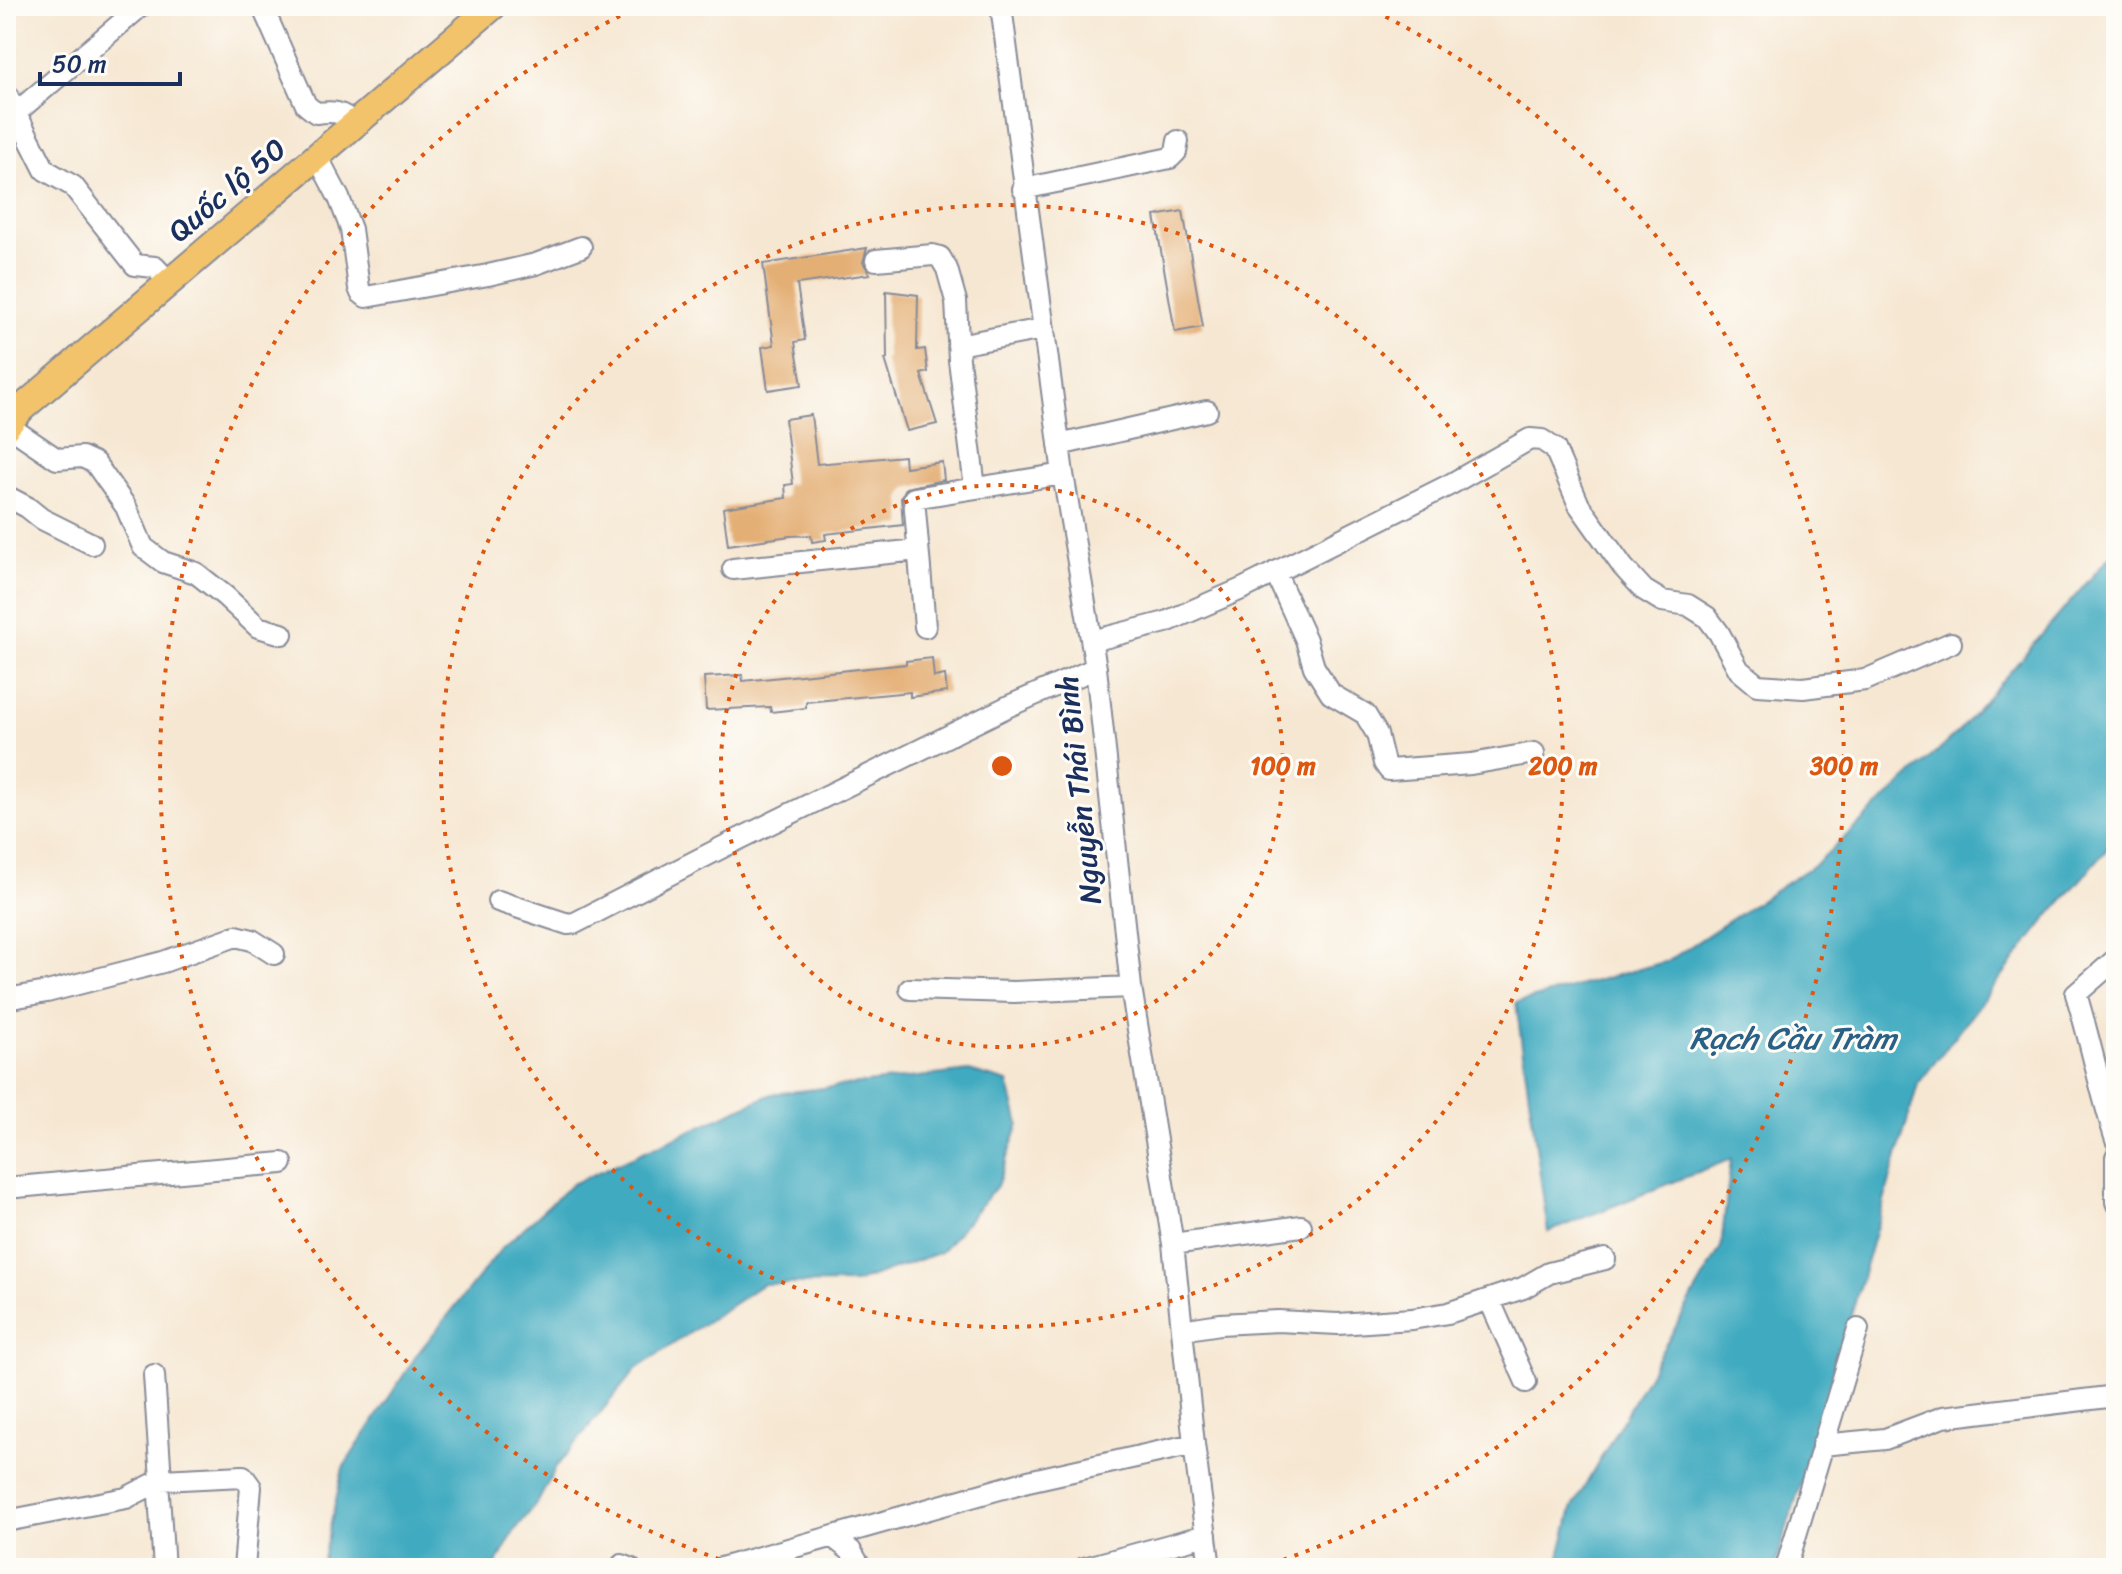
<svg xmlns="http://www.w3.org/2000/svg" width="2122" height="1574" viewBox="0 0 2122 1574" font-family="Sriracha,sans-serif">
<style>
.water{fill:#40aac0;stroke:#2e6c8f;stroke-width:2}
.building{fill:#e4af74}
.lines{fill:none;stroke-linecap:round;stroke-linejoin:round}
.minor-casing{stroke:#888b98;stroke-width:24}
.major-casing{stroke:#888b98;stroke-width:30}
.minor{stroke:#fff;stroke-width:20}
.major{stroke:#f2c36a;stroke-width:26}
.ring{fill:none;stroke:#de5710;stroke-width:4;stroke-dasharray:4 8}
.labels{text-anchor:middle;stroke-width:6;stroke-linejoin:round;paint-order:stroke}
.street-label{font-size:30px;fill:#1b2f5e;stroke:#fdfcf7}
.water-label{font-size:32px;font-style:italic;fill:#2a6085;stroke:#fdfcf7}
.centre{fill:#de5710;stroke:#fdfcf7;stroke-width:4}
.ring-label{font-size:24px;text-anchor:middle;font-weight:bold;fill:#de5710;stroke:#fdfcf7;stroke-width:6;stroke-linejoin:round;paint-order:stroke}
</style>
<rect width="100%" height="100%" fill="#fdfcf7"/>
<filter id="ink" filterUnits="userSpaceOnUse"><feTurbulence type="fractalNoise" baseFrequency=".0125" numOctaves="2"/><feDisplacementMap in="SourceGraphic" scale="16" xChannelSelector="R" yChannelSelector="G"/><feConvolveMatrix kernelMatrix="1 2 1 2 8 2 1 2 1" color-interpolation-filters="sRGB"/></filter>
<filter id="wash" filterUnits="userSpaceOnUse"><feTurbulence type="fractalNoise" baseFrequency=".006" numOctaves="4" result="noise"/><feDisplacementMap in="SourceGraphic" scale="32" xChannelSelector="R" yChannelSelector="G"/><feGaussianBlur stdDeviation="1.8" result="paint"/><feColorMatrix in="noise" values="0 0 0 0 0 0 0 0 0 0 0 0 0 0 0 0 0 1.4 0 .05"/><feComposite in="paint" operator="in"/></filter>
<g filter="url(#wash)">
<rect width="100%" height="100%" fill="#f6e7d2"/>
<!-- water -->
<path class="water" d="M2116,549V839L2048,917L1918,1084L1817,1433L1774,1568H1557L1572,1509L1721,1247L1731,1159L1548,1232L1516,1003L1668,961L1817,863L1958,732Z
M969,1071L1008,1082L1019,1124L997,1186L941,1252L855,1283L763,1284L636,1369L556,1467L538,1502L515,1530L494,1568H321L343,1468L418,1353L501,1249L572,1184L772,1094Z"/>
<g id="blocks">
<!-- building -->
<path class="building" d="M1183,211L1203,327L1175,332L1155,216Z
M867,248L863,262L870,274L797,284L805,340L795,342L802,385L768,390L762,347L774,345L763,264Z
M886,291L918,295L917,350L925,349L928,372L921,374L937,424L907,431L885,359H887Z
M811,415L817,464L904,456L905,467L942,462L944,480L906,488L901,498L903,525L825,534L826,540L812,542L811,535L790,536L728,545L723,508L786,498L785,485L793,484L785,419Z
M932,658L934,677L945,675L947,692L910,697V692L806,702V708L771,712L770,707L706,710L704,677L742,675L743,681L906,664V661Z"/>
</g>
</g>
<g filter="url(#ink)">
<use href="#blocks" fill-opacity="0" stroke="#888b98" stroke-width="2"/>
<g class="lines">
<defs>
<path id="minor" d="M262,6L306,105L316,113C334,111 341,111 355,124
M1001,6L1063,474L1096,668L1131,987L1173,1244L1194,1444L1210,1568
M6,93L45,170L73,186L135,265L155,267L169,282
M17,112L141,6
M317,156L339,198L351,229L359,288L361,293L366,297L488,275L536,264L581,247
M1023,189L1170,158L1176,152L1178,141
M876,260L933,255L940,257L947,269L956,301L959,360L975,488
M958,345L1043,329
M7,425L57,459L82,457L95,463L126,507L143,547L163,562L196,573L225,596L258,627L282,634
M1059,445L1207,411
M6,496L27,507L42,519L92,544
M733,569L918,550
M1275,572L1306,640L1314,667L1331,694L1365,714L1377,734L1384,763L1389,770L1471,764L1534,753
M925,627L914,498L1063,474
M1092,641L1166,622L1244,588L1451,484L1530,439L1542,440L1555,449L1579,505L1623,567L1644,590L1662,601L1688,605L1707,617L1719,633L1739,670L1757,685L1803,688L1865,680L1951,643
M498,901L568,924L575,923L723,847L1009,706L1096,668
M2116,959L2076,994C2091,1042 2100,1092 2116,1140
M910,989L1014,992L1131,987
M6,999L47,992L163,962L236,936L252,940L274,954
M2116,1157V1202
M6,1188L282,1163
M1173,1244L1301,1226
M1490,1301L1526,1382
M1182,1330L1220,1324L1278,1321L1338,1324L1412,1319L1448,1313L1523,1288L1549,1273L1605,1259
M154,1375L161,1480
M1822,1445L1885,1439L1943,1417L2116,1396
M158,1481L164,1568
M6,1521L126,1498L161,1480L243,1476L251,1487L244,1568
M833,1537L851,1551L861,1568
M622,1565L630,1568
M721,1568L1028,1481L1194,1444
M1084,1568L1206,1535
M1786,1568L1858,1329"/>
<path id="major" d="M6,427L22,408L493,6"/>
</defs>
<!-- minor casing -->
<use href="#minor" class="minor-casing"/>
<!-- major casing -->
<use href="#major" class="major-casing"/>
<!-- minor -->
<use href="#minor" class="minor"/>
<!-- major -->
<use href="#major" class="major"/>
</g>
</g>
<!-- distance rings -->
<g class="ring">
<circle cx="1002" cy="766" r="281"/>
<circle cx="1002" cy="766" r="561"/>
<path d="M742 1567A842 842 0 0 1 640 6M1364 6A842 842 0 0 1 1262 1567"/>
</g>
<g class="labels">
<!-- street labels -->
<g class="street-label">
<text transform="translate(227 190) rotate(-40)" y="10">Quốc lộ 50</text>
<text transform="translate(1079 790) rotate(-96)" y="10">Nguyễn Thái Bình</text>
</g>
<!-- water labels -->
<g class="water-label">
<text x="1793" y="1049">Rạch Cầu Tràm</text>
</g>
</g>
<circle cx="1002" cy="766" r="12" class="centre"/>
<g class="ring-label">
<text x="1283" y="774">100 m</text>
<text x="1563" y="774">200 m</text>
<text x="1844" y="774">300 m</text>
</g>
<!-- margin -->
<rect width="2122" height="1574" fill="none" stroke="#fdfcf7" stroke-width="32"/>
<!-- scale -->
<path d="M40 72v12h140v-12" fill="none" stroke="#1b2f5e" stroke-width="4"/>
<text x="52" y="72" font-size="24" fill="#1b2f5e" stroke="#fdfcf7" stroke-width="6" paint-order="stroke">50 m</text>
</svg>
